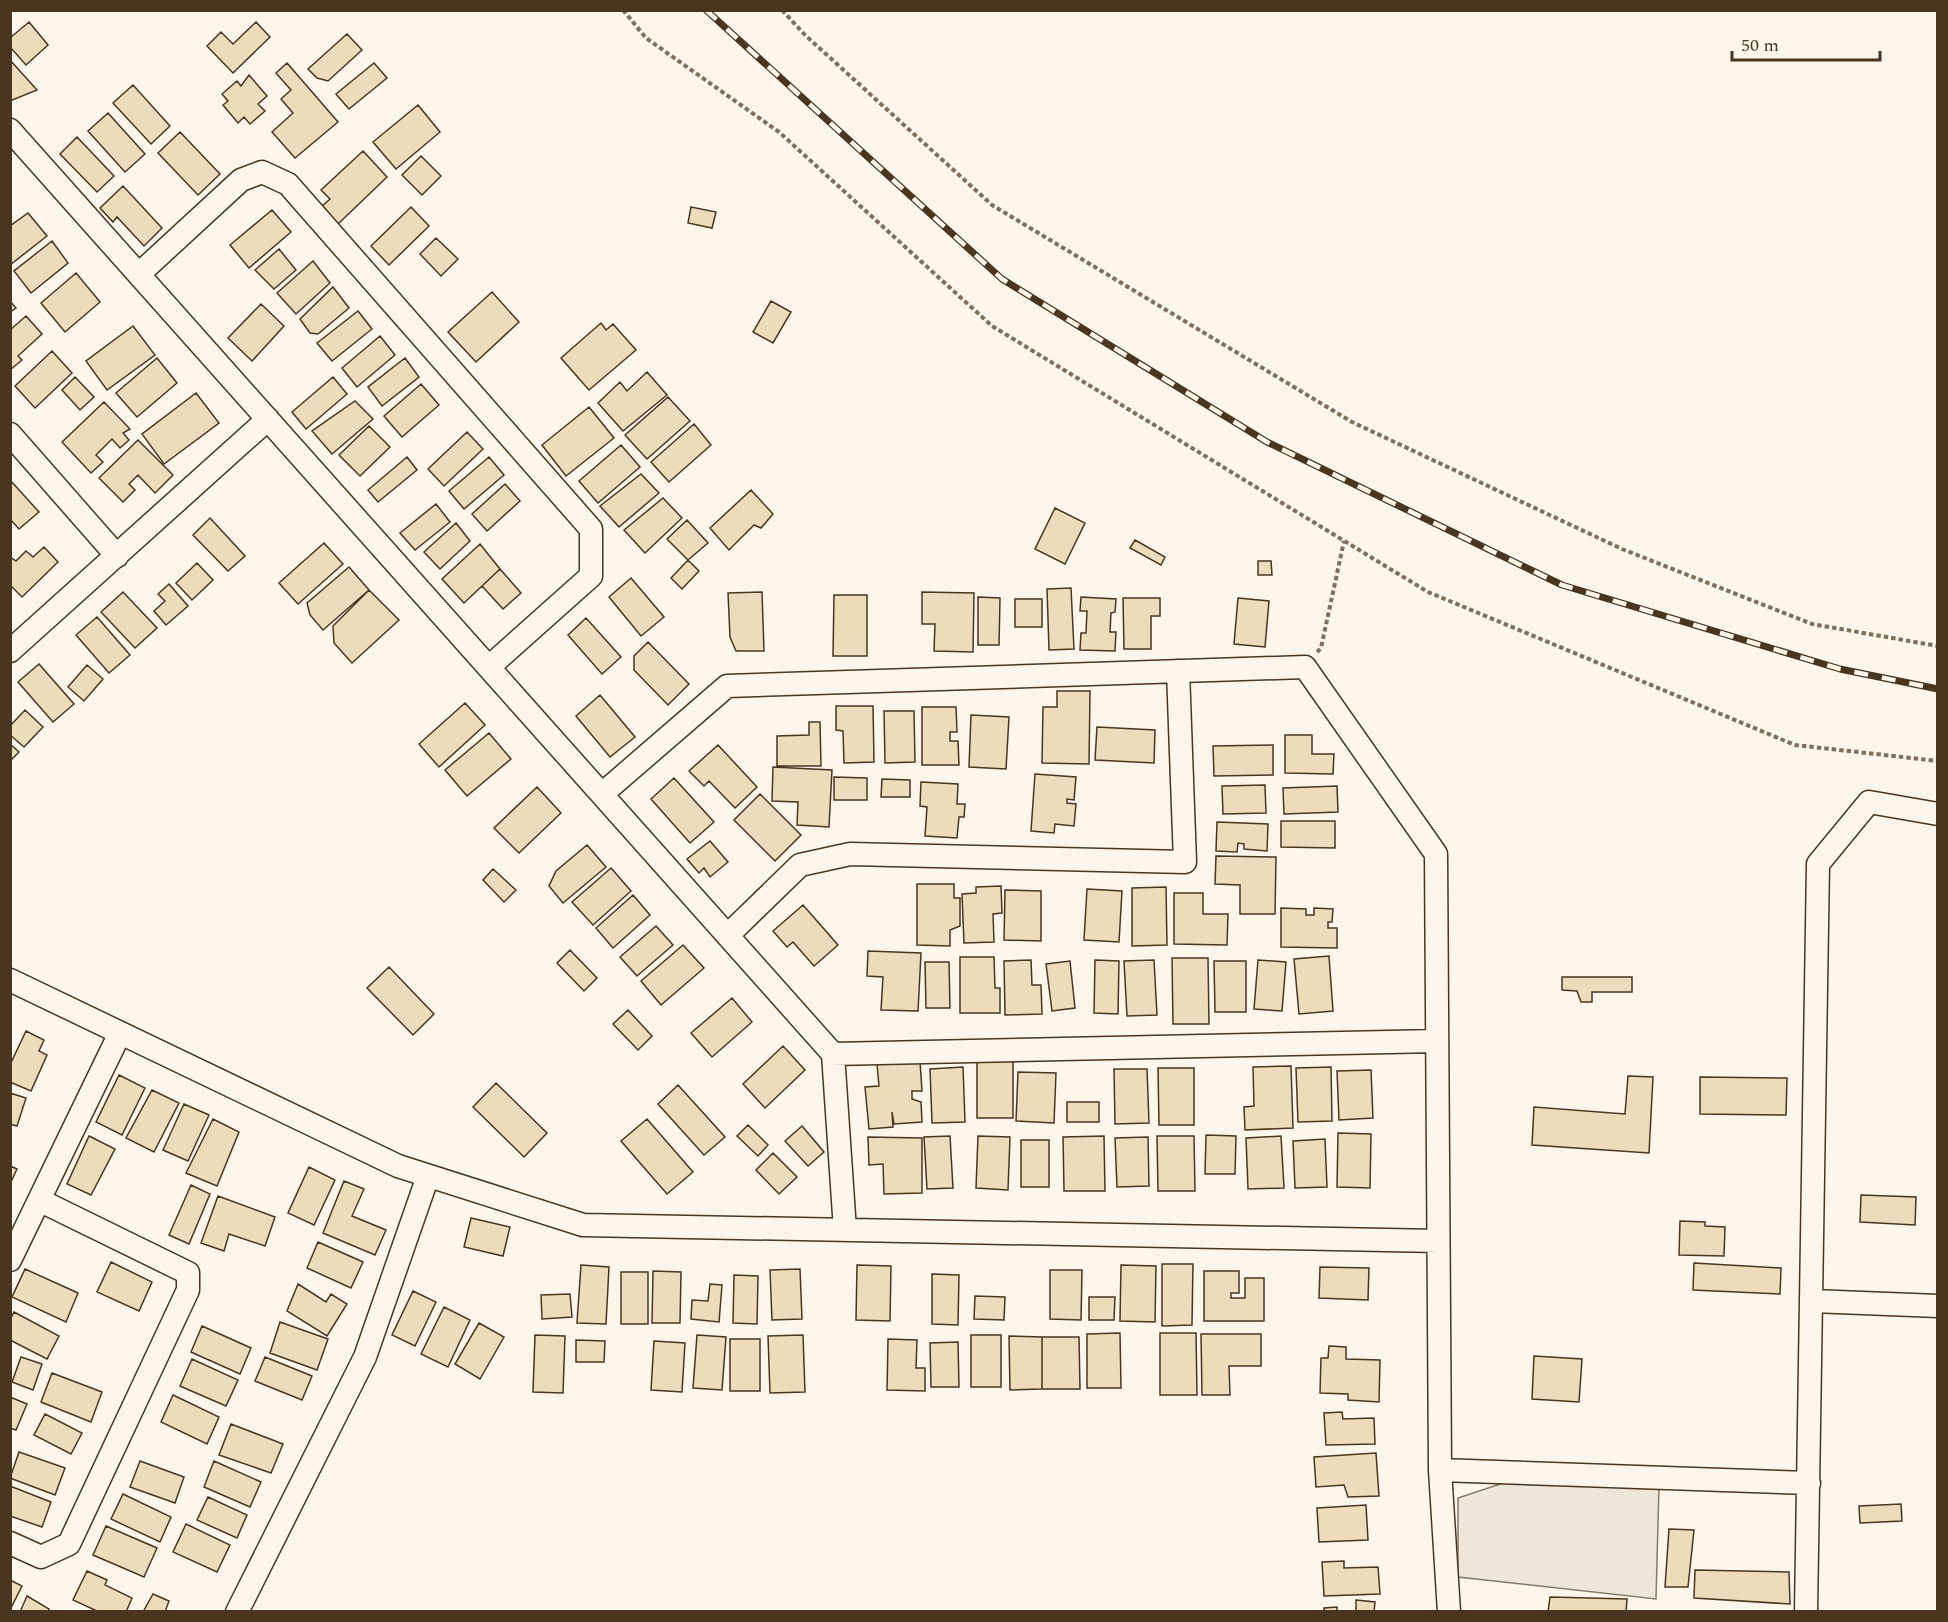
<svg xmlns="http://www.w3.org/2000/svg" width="1948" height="1622" viewBox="0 0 1948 1622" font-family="Spectral,serif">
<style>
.green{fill:#ede6d9;stroke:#887966;stroke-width:1.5}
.building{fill:#ecdcbc;stroke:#4a3520;stroke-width:1.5}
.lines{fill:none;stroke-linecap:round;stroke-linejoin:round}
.minor-casing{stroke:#4a3520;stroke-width:25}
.path{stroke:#7f6f5c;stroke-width:4;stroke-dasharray:4.5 3;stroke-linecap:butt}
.minor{stroke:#fbf6e9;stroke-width:22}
.rail-casing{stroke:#4a3520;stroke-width:7}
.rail{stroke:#fbf6e9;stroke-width:4.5;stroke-dasharray:14;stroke-linecap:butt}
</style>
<rect width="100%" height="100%" fill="#fbf6e9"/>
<!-- green -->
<path class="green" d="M1509,1481L1659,1485L1656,1599L1458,1577V1498Z"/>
<!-- building -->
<path class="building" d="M29,22L48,45L26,65L10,47V38Z
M256,22L270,37L233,73L207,46L221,32L233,44Z
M347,34L362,50L328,81L317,78L308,69Z
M10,60L37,90L10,101Z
M287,63L338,122L295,158L272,132L293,113L281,99L291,90L276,73Z
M374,63L387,78L349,109L336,94Z
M249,75L267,96L258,104L265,111L250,124L244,117L238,123L223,105L228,101L222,94L237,81L241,86Z
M133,85L170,126L151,144L113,103Z
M418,105L440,132L396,169L373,142Z
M108,113L145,154L125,172L88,131Z
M180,132L220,174L198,195L158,153Z
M77,137L114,176L97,192L60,154Z
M363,151L387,177L337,225L320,208L330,199L321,190Z
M421,156L441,176L422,195L402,175Z
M123,186L162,228L144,246L117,217L113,222L100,208Z
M411,207L429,226L389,265L371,246Z
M691,207L716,212L712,228L688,223Z
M272,210L291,232L249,268L230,245Z
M28,213L47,236L10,265V226Z
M436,238L458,259L441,276L420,254Z
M52,241L68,263L31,293L14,271Z
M279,249L296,270L274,289L255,270Z
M313,261L330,283L296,314L277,293Z
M76,273L100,302L65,332L41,303Z
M333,287L349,308L318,334L310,333L300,319Z
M492,292L519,322L476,362L448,332Z
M10,301L16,308L10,312Z
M771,301L791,312L773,343L753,332Z
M261,304L284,326L252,361L228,338Z
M358,311L372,329L332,361L317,343Z
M26,316L42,334L18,356L22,360L10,370V330Z
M601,323L606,330L613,324L636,350L589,390L561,358Z
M133,326L155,355L107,390L86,361Z
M380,336L395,355L357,387L342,368Z
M52,351L72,373L35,408L15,386Z
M157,358L177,383L137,417L116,393Z
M405,358L419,377L382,406L368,387Z
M647,372L667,395L623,431L598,403L620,382L627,391Z
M75,377L94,397L80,410L62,390Z
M333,377L347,394L306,429L292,412Z
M421,384L439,405L402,437L384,416Z
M196,393L219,423L164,464L142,434Z
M668,397L690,421L647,459L625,435Z
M355,401L373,419L332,454L312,431Z
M104,402L130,429L123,433L129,440L120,448L112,439L96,455L103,462L91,473L62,442Z
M589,407L614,438L566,476L542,445Z
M694,424L711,445L669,482L651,462Z
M369,426L390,447L360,476L339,455Z
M467,432L483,449L444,486L428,469Z
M138,440L173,475L155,493L138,475L129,484L135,490L123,502L99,478Z
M621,445L640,467L598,503L579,481Z
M407,457L417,470L378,502L368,490Z
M489,457L504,475L464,509L449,491Z
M641,474L659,493L619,527L600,506Z
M10,480L39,512L19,529L10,519Z
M505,484L520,501L487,531L472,514Z
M751,490L773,514L761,528L754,525L729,550L710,528Z
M663,498L682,518L645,553L624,530Z
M436,504L450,522L415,550L400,533Z
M1055,508L1085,523L1065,564L1035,549Z
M210,518L245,556L228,571L193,535Z
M687,520L708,543L688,560L667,539Z
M456,523L470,541L440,569L424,552Z
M1135,540L1165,557L1161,565L1130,548Z
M324,543L343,564L298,604L279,583Z
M480,544L500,569L464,603L442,579Z
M44,547L58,562L22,597L10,585V557L16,561L26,551L33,557Z
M688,560L699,571L682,589L671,578Z
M1258,561H1271L1272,575H1258Z
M197,563L213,580L192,600L176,583Z
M349,567L369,590L323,630L310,615L307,603Z
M500,569L521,593L503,609L482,586Z
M631,578L664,617L641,636L609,597Z
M169,584L188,606L166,625L154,611L165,601L158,594Z
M1071,588L1074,649L1049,650L1047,589Z
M369,590L399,620L352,663L334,643L333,626Z
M123,592L157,628L135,648L101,612Z
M762,592L764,651H736L730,637L728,593Z
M922,592L974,593L973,652L934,651L935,624H922Z
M834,595H867V656H833Z
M978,597L1000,598L999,645H978Z
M1081,597L1116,599L1115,612L1111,613L1110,632H1116L1115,651L1080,650L1081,633H1086L1087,611H1080Z
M1123,598H1160V616H1151V649H1124Z
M1238,598L1269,601L1265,647L1234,644Z
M1015,599H1042V627H1015Z
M97,617L130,655L109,673L76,635Z
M586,618L621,657L602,674L568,635Z
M648,642L689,684L668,705L634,670V656Z
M39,664L74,704L53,722L18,682Z
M87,665L103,679L84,701L68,687Z
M1057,691H1090L1089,764L1042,763L1043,707H1057Z
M600,695L635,737L610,757L576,716Z
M465,703L485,725L439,767L419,744Z
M836,706H873L874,762L844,763L843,731L836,730Z
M922,707H956L957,732H950V741H958L959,765H922Z
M25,710L43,727L24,747L10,735V726Z
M884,711H914L915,762L885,763Z
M971,715L1009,717L1006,769L969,767Z
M809,722H820L821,766H777V736L809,735Z
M1097,727L1155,730L1154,763L1095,760Z
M489,733L511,759L467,796L445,770Z
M1285,735H1312V754H1334L1333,774L1285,773Z
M10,744L19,752L10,761Z
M718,745L757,787L735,808L709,781L704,786L689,771Z
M1273,745V775L1214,776L1213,746Z
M773,767L832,770L829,827L797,825L798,802L772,801Z
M1035,774L1076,777L1074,800L1067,799V803L1076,804L1074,826L1055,824L1054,833L1031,831Z
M834,777L867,778V800H834Z
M674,778L714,822L690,843L651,799Z
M882,779L910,780V797H881Z
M921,782L958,784L957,804H965L964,817H959L957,838L925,836L927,807L920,806Z
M1265,785L1266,813L1223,814L1222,786Z
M1337,786L1338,812L1284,814L1283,788Z
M537,787L561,813L519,853L494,828Z
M760,794L801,835L775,861L734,820Z
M1281,821H1335V848L1281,847Z
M1217,822L1268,824L1267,851L1244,849V844L1238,843L1237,852L1216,851Z
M710,841L728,862L710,877L704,868L699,873L687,859Z
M587,845L606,867L563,903L549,886L556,871Z
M1216,856L1276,857L1275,914H1240V885L1215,884Z
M611,868L631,891L593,925L572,902Z
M493,869L516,890L504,902L483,880Z
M917,884H954V898H960V926L950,930V946L917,945Z
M1001,886L1002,913L993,914L994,942L964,943L962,894L976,893V887Z
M1166,887L1167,945L1132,946V888Z
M1087,889L1122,891L1119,942L1084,940Z
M1005,890L1041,891V941L1004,940Z
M1174,893H1203V914H1228L1227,945L1174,944Z
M633,895L650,915L613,948L596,928Z
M803,905L838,945L814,966L793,942L787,947L773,931Z
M1281,908L1306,909V915H1314V908L1333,909L1332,922H1328V928H1337V948L1281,947Z
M656,926L673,945L637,976L620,957Z
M683,945L704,968L661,1005L641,981Z
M570,950L597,978L584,991L557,963Z
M868,951L921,953L918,1011L881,1010L883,977L867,976Z
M1329,956L1333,1011L1299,1014L1294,959Z
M960,957H994L995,988H1000V1013H960Z
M1172,958H1208L1209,1024H1173Z
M1031,960L1032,985H1041L1042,1014L1005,1015L1004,961Z
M1095,960L1119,961L1118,1014L1094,1013Z
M1154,960L1157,1015L1127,1016L1124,961Z
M1258,960L1286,962L1282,1011L1254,1009Z
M1070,961L1075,1008L1052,1011L1046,964Z
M1214,961H1246V1012H1215Z
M925,962H949L950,1008H926Z
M389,967L434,1014L413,1035L367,988Z
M1562,977H1632V992H1592V1002H1581L1577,991L1562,990Z
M732,998L752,1022L712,1057L691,1033Z
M628,1010L652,1036L638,1050L613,1024Z
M26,1031L44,1040L39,1051L47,1055L31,1091L10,1082V1065Z
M783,1046L805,1070L765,1108L743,1084Z
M920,1061L922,1091H912V1099L921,1102L922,1122L894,1124L892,1112L893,1127L869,1129L865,1087L879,1086L877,1064Z
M1013,1061V1118H977V1062Z
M1291,1066L1293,1128L1245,1130L1244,1107L1254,1106L1253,1067Z
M963,1067L965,1122L932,1123L930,1069Z
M1331,1067L1332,1121L1298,1122L1296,1068Z
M1158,1068H1194V1125H1159Z
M1114,1069H1147L1149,1123L1115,1124Z
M1371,1070L1373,1118L1339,1120L1337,1071Z
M1018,1072L1056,1073L1054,1123L1016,1121Z
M119,1075L145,1088L122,1135L96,1122Z
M1628,1076L1653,1077L1649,1153L1532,1145L1534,1107L1625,1114Z
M1700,1077L1787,1078L1786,1115L1700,1114Z
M496,1083L547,1133L524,1157L473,1107Z
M678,1085L725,1137L704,1155L658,1104Z
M152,1090L179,1103L154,1152L126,1138Z
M10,1093L26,1098L17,1126L10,1124Z
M1067,1102H1099V1122H1067Z
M184,1104L209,1115L188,1161L163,1150Z
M213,1119L239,1132L217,1186L186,1173Z
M647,1119L693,1172L667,1194L621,1141Z
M748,1125L768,1145L758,1156L737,1136Z
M802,1126L824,1152L808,1166L785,1141Z
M1338,1133L1371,1134L1370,1188L1337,1187Z
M1206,1135L1236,1136L1235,1174H1205Z
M89,1136L115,1149L91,1195L67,1184Z
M950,1136L953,1188L927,1189L924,1137Z
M978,1136L1010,1137L1008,1190L976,1188Z
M1104,1136L1105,1191H1064L1063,1137Z
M1157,1136H1194L1195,1191H1158Z
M1281,1136L1284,1188L1248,1189L1246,1138Z
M868,1137L922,1138V1193L884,1194L883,1164L869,1165Z
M1148,1137L1149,1186L1117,1187L1115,1138Z
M1325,1139L1327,1187L1295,1188L1293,1141Z
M1021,1140H1049V1187H1021Z
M773,1153L797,1177L779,1194L756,1170Z
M10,1166L17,1169L10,1184Z
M309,1167L335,1180L314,1225L288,1213Z
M344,1181L364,1189L352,1216L386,1230L375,1255L323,1233Z
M191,1185L210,1194L189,1244L169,1235Z
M1861,1195L1916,1197L1915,1225L1860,1222Z
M218,1196L275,1217L265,1246L229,1234L224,1251L201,1243Z
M471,1218L510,1227L503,1256L464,1247Z
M1680,1221L1705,1222V1226L1725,1227L1724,1256L1679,1255Z
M318,1242L363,1262L351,1288L307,1268Z
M111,1262L152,1282L139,1311L97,1292Z
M1694,1263L1781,1268L1780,1294L1693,1290Z
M1162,1264H1193L1192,1325L1162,1326Z
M581,1265L609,1267L606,1324L577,1323Z
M857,1265L891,1266L890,1321L856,1320Z
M1121,1265L1156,1266L1155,1322L1120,1321Z
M1320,1267L1369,1268L1368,1300L1319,1298Z
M25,1269L78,1293L66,1322L12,1297Z
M800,1269L802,1319L772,1320L770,1270Z
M1050,1270H1082L1081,1320L1050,1319Z
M653,1271L681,1272L680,1323H652Z
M1204,1271H1239V1293H1231V1298H1245V1278H1264V1321H1204Z
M621,1272H648V1324H621Z
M932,1274L959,1275L958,1325L932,1324Z
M734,1275L758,1276L757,1324L733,1323Z
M298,1284L326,1302L331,1294L347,1304L327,1336L287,1311Z
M710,1284L722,1285L719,1322L691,1319L692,1300L708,1301Z
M413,1291L436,1302L415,1346L392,1335Z
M570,1294L572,1317L542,1319L541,1295Z
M975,1296L1005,1297L1004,1320L974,1319Z
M1089,1297H1115L1114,1320H1089Z
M444,1307L470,1320L448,1367L421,1354Z
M14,1312L59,1336L47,1359L10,1340V1320Z
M280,1322L328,1339L317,1370L270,1353Z
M479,1323L504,1337L480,1379L455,1364Z
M202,1326L251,1348L240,1374L191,1352Z
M1120,1333L1121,1388H1087V1334Z
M1160,1333H1196L1197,1395H1160Z
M1201,1334H1261V1366H1229L1230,1395H1202Z
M535,1335L565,1336L563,1393L533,1392Z
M697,1335L726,1337L722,1390L693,1388Z
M803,1335L805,1392L770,1393L768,1336Z
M971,1335H1001V1387H971Z
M1009,1336L1042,1337V1389L1010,1390Z
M1042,1337H1079L1080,1389H1042Z
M730,1339H760V1391H730Z
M888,1339L917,1340L916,1368H925V1391L887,1390Z
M576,1340L605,1341L604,1362H576Z
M654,1341L685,1343L682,1392L651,1390Z
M958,1342L959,1387H931L930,1343Z
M1329,1346L1346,1347V1359L1380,1360L1379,1402L1348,1400V1394L1320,1393L1321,1358H1328Z
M1534,1356L1582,1359L1579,1402L1532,1399Z
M21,1357L42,1364L33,1390L12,1382Z
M265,1357L312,1376L302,1400L255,1381Z
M192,1359L238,1380L226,1406L180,1386Z
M52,1373L102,1392L91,1422L41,1402Z
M173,1395L219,1417L207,1444L161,1422Z
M10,1397L27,1404L16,1430L10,1428Z
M1342,1412L1343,1419L1374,1418L1375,1444L1326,1445L1324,1413Z
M45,1414L82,1433L71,1454L34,1435Z
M231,1424L283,1444L271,1473L219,1455Z
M19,1452L65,1468L55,1495L10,1478Z
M1376,1453L1379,1496L1348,1497L1344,1485L1316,1487L1314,1457Z
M140,1461L184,1477L175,1503L130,1487Z
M214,1461L261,1482L250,1507L204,1487Z
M10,1486L51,1502L42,1527L10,1516Z
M123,1494L171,1517L160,1542L111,1519Z
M208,1497L247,1515L237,1538L197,1520Z
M1901,1504L1902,1521L1860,1523L1859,1506Z
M1366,1505L1368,1540L1319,1542L1317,1508Z
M186,1524L230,1545L217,1572L173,1552Z
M106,1526L157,1548L144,1577L93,1555Z
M1669,1529L1694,1530L1688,1587H1665Z
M1344,1561V1568L1378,1567L1380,1594L1324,1596L1322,1562Z
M1695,1570L1789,1572L1790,1604L1694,1598Z
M87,1571L107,1580L105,1585L132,1598L126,1612H99L73,1600Z
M10,1580L22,1586L10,1610Z
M153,1594L169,1601L165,1612H143Z
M27,1596L49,1609L48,1612H20Z
M1550,1597L1627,1599L1626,1612H1548Z
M1356,1600L1375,1602L1374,1612H1356Z
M1337,1607V1612H1324V1608Z"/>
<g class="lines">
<defs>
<path id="minor" d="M10,130L833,1054L845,1230
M139,274L241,180L262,172L288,184L591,529V576L489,667
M10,434L117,556
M10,651L268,419
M602,794L727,686L1305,667L1436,854L1440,1470L1449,1612
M728,935L800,865L850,854L1185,862L1178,671
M10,980L398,1166L583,1225L1438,1241
M833,1054L1437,1041
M10,1260L120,1033
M1812,1301L1938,1306
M1440,1470L1809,1483
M10,1543L41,1557L69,1544L188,1290V1273L41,1201
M237,1612L365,1357L428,1176
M1806,1612L1818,864L1869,802L1938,814"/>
</defs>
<!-- minor casing -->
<use href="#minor" class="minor-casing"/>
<!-- path -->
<path class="path" d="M623,10L646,38L779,132L992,326L1428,592L1795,745L1938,761
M782,10L805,35L992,205L1352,422L1622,549L1812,624L1938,646
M1317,652L1321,648L1344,541"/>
<!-- minor -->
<use href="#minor" class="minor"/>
<defs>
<path id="rail" d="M706,10L1002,279L1267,442L1562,585L1840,669L1938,689"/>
</defs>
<!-- rail casing -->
<use href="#rail" class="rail-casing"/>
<!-- rail -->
<use href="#rail" class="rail"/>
</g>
<!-- border -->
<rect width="1948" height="1622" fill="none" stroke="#4a3520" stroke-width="24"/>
<!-- scale -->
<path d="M1732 51v9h148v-9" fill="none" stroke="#4a3520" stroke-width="3"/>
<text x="1741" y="51" font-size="18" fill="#4a3520" stroke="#fbf6e9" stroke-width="4.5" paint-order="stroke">50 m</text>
</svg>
